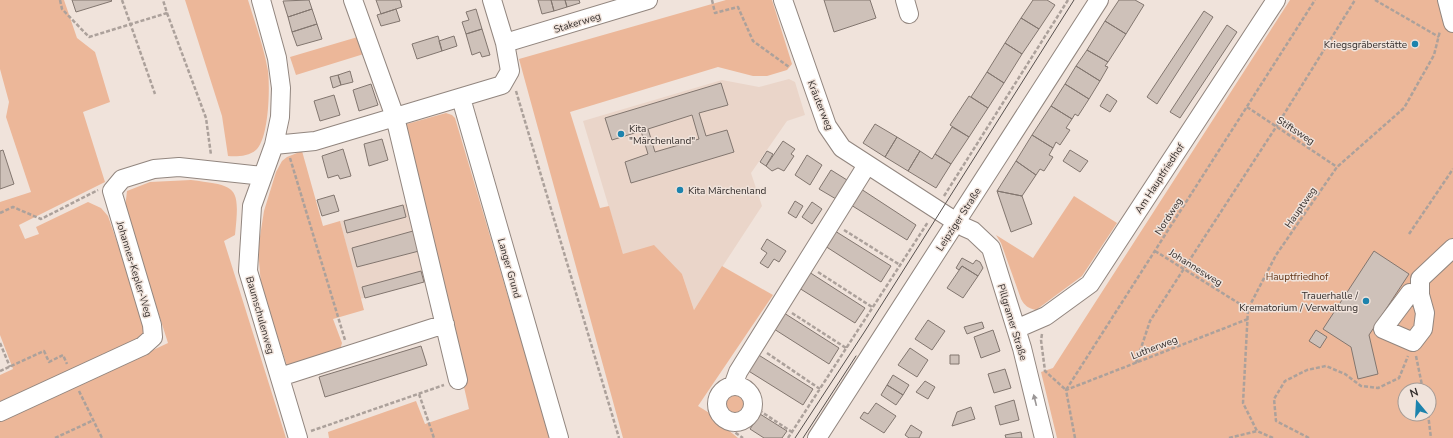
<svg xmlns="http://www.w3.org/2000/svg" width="1453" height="438" viewBox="0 0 1453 438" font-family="'Nunito Sans',sans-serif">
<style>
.built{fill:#ead5c9}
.green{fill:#ecb799;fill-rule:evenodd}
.building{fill:#cec1b9;stroke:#82766f;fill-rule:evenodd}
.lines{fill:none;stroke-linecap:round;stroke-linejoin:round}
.minor-casing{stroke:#92867f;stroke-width:20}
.path{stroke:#aca19b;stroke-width:2.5;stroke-dasharray:4 2;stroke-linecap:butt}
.minor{stroke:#fff;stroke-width:18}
.tram{stroke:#58514e;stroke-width:1}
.oneway{fill:#9a9696}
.poi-dot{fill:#1c83ad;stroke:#f0e3db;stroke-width:1.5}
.labels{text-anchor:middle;stroke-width:3;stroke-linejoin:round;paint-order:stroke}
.street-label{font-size:10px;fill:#342e2c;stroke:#f0e3db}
.poi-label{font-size:10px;fill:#342e2c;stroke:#f0e3db;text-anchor:end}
.park-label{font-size:10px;fill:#643618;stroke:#f0e3db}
</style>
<rect width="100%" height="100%" fill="#f0e3db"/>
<!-- built -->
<path class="built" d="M789,79L795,82L805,115L787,121L751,173L762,206L694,310L682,274L623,254L583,121L722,80L759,87Z
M409,203L428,281L360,299L340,221Z"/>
<!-- green -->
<path class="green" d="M0,0H64L77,38L95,52L110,102L83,112L105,182L19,225L25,239L39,234L36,227L88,202L101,208L108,216L147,329L145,336L0,406V375L13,369L0,335V202L31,192L6,117L9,102L0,69Z
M185,0H248C255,23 264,47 268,71C270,88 269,136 257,149C250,156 237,157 228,156L222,116Z
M726,0H772L792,64L787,70L767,76H753L718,67L570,112L600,208L609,206L623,254L654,245L682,274L694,310L722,266L773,295L698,406L724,422L727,429L738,438H623L519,59Z
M1290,0H1453V438H1057L1041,372L1053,368ZM1405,390H1429V414H1405Z
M361,36L367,53L296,75L290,57Z
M446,113L452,115L455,118L550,438H329L328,432L416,401L425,424L469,409L405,127L407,124Z
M302,151L323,226L340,221L364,310L333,319L342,343L340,350L287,366L261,285L258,249L264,211L276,172L282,161L287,157Z
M191,180C238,186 240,186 235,235L224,241L286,438H0V422L168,343L125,208L127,191L150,182Z
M1074,196L1117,223L1082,276L1036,310C1028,308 1025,306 1021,299L1001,243L996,235L1033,258Z
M723 404a11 11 0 1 1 22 0a11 11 0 1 1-22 0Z"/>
<!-- building -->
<path class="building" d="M72,0H111L112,1L76,12Z
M309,0L312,9L288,17L283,1Z
M376,0H400L402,7L381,14Z
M538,0H551L554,11L542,14Z
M551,0H565L567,7L554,11Z
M565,0H579L580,3L567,7Z
M824,0H870L876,18L834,32Z
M1033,0H1047L1055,5L1039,29L1021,18Z
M1119,0H1135L1144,5L1126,34L1105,21Z
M312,9L317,24L292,32L288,17Z
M396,9L400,21L381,26L377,15Z
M476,9L482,29L466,34L462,22L469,20L466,12Z
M1204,11L1213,17L1157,104L1147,97Z
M1021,18L1039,29L1022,54L1005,43Z
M1105,21L1126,34L1108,62L1087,50Z
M317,24L322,39L297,46L292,32Z
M1227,25L1237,32L1180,118L1170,112Z
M482,29L490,55L482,57L480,52L472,55L466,34Z
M438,36L442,51L417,59L412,44Z
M454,36L457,46L442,51L439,41Z
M1005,43L1022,54L1004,83L987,72Z
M1087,50L1108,62L1105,66L1108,67L1100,81L1076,66Z
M1076,66L1100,81L1089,99L1065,84Z
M350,71L353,82L341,85L338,75Z
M987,72L1004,83L988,108L971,97Z
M338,75L341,85L333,88L330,77Z
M721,83L728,105L699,113L706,136L727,130L734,152L631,183L625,162L648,154L641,131L612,140L605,118ZM692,115L699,139L655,152L648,129Z
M371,84L378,105L359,111L353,90Z
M1065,84L1089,99L1078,116L1075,114L1072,119L1051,106Z
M1107,94L1117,101L1110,112L1100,106Z
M334,95L340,115L320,121L314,101Z
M969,96L988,108L969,137L950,125Z
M1051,106L1072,119L1066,128L1070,130L1060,145L1056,142L1053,148L1032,135Z
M875,124L897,137L885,157L863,143Z
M952,127L969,137L951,164L935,154Z
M1032,135L1053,148L1049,155L1053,157L1044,171L1040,169L1036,175L1016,161Z
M897,137L920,151L908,171L885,157Z
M382,139L388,160L369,166L364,144Z
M783,141L795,149L791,154L794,156L784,171L778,168L772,171L766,166Z
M343,149L351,176L340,179L338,175L328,178L322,156Z
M3,150L14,184L0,189V151Z
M1070,150L1088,161L1080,172L1063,161Z
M767,151L773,154L766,166L760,162Z
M920,151L932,159L935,154L951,164L936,188L908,171Z
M807,155L822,165L810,185L795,175Z
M1016,161L1036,175L1022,196L997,191Z
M831,170L847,180L836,199L819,189Z
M861,189L916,225L907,240L851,205Z
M997,191L1022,196L1032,224L1011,232Z
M334,195L339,211L322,216L317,200Z
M795,201L803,206L796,218L788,213Z
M812,202L822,209L812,224L802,217Z
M403,205L406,217L347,233L344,221Z
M413,231L419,251L357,267L352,248Z
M835,231L891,266L881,282L825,246Z
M767,239L786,251L779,262L774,259L768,268L760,263L767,253L761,249Z
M1374,251L1409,274L1369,335L1378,374L1358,379L1351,347L1323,329Z
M962,258L973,264L976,260L980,262L983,268L978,276L962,266L959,270L956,268Z
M962,266L978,276L963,298L947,288Z
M421,271L424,282L365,298L362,287Z
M809,272L865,308L855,323L799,288Z
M784,313L839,348L829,364L774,329Z
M928,320L945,331L932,350L915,339Z
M982,322L984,328L967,334L964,327Z
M993,330L1000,351L981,358L974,337Z
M1316,330L1327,337L1320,348L1309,341Z
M421,346L427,365L325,397L319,377Z
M910,348L928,360L917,377L898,365Z
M757,354L813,389L803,405L747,370Z
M950,355H959V364H950Z
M1005,369L1011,388L994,393L988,374Z
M893,375L909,385L903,395L887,385Z
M925,381L935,387L928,399L916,392Z
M887,385L903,395L896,405L881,395Z
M1014,400L1019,420L1000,425L995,406Z
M876,403L896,416L884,433L860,418L864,412L868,414Z
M971,407L975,419L952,426L957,412Z
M760,414L787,431L782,438H764L750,429Z
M911,425L922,432L919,438H909L905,435Z
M1021,432L1022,438H1006L1005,435Z"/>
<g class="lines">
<defs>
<path id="minor" d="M261,0L277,58L281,88L280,117L274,145L252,206L248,271L298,438
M353,0L395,117L458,380
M783,0L827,126L842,148L964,227L973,231L991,248L1022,348L1044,438
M905,0L909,14
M1447,0L1453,23
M505,43L648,0
M461,98L559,438
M274,145L315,141L502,85L510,71L505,43L492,0
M1420,295L1410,293L1383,329L1413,342L1423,329L1425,313L1420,295V279L1453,248
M1016,329L1046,316L1090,284L1276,0
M280,377L445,324
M717 404a18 18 0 1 1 36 0a18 18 0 1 1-36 0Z
M733,386L738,372L867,165
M0,412L143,346L153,337L152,325L112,191L122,179L154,169L179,167L263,176
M817,438L1099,0"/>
</defs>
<!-- minor casing -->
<use href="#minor" class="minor-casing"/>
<!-- path -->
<path class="path" d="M60,0L62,9L89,37L167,13L163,0
M122,0L155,94
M712,0L715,13L738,7L753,41L789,67
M1375,0L1439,37
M167,13L206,118L211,155
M516,91L619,438
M1247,107L1337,167
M290,158L345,340
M944,196L1068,0
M0,213L13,207L41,219L98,190
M844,230L900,265
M1409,234L1453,169
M1155,251L1248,309
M818,272L872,307
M792,313L846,348
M1042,334L1041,340L1045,371L1066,390L1315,0
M0,343L10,367
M767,353L820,389
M1416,356L1423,390
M1136,363L1150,321L1276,127L1355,0
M0,371L44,351L49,362L63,355L67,364
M79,391L102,438
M419,394L434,438
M754,407L792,432
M1428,414L1431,438
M724,419L733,431L743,438
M311,431L444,385
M55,438L94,420
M788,438L928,222
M1075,438L1066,390L1248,319
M1229,438L1257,431
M1273,438L1257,431L1243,403L1248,309L1276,255L1337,167L1404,108L1434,55L1440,31
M1309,438L1276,421L1274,399L1285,381L1307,370L1326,366L1345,374L1361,386L1378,388L1399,378L1408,356"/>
<!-- minor -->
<use href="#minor" class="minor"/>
<!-- tram -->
<path class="tram" d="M795,438L865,331L1074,0
M803,438L856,356"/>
</g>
<!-- one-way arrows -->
<defs><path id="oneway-solid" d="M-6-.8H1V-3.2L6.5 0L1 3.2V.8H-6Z"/></defs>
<use class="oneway" href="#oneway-solid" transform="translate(1035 400) rotate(-104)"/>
<!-- markers -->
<g class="poi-dot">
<circle cx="1415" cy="44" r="4"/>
<circle cx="621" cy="134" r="4"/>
<circle cx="680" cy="190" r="4"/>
<circle cx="1366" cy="301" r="4"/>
</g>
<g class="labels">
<!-- street labels -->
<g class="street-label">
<text transform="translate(577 22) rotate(-17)" y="4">Stakerweg</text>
<text transform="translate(821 105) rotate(68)" y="4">Kräuterweg</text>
<text transform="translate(1296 130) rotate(33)" y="4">Stiftsweg</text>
<text transform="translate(1159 178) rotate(-57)" y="4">Am Hauptfriedhof</text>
<text transform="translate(1300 207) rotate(-55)" y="4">Hauptweg</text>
<text transform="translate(1168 216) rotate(-57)" y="4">Nordweg</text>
<text transform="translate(958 219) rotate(-57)" y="4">Leipziger Straße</text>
<text transform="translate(1196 267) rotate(32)" y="4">Johannesweg</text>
<text transform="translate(510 268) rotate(74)" y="4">Langer Grund</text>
<text transform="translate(135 269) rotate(73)" y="4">Johannes-Kepler-Weg</text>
<text transform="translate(261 315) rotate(74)" y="4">Baumschulenweg</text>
<text transform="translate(1013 322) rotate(73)" y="4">Pillgramer Straße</text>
<text transform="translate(1154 347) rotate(-21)" y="4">Lutherweg</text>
</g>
<!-- poi labels -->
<g class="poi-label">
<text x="1407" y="48">Kriegsgräberstätte</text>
<text x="629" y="132" text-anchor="start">Kita<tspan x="629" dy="12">"Märchenland"</tspan></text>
<text x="688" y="194" text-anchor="start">Kita Märchenland</text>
<text x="1358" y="299">Trauerhalle /<tspan x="1358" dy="12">Krematorium / Verwaltung</tspan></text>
</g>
<!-- park labels -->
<g class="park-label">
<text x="1297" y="280">Hauptfriedhof</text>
</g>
</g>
<!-- north arrow -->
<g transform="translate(1417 402) rotate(342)"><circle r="19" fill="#f0e3db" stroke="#a59b95"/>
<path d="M0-3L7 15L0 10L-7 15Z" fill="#1c83ad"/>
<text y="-6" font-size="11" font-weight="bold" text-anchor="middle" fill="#342e2c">N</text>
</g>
</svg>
